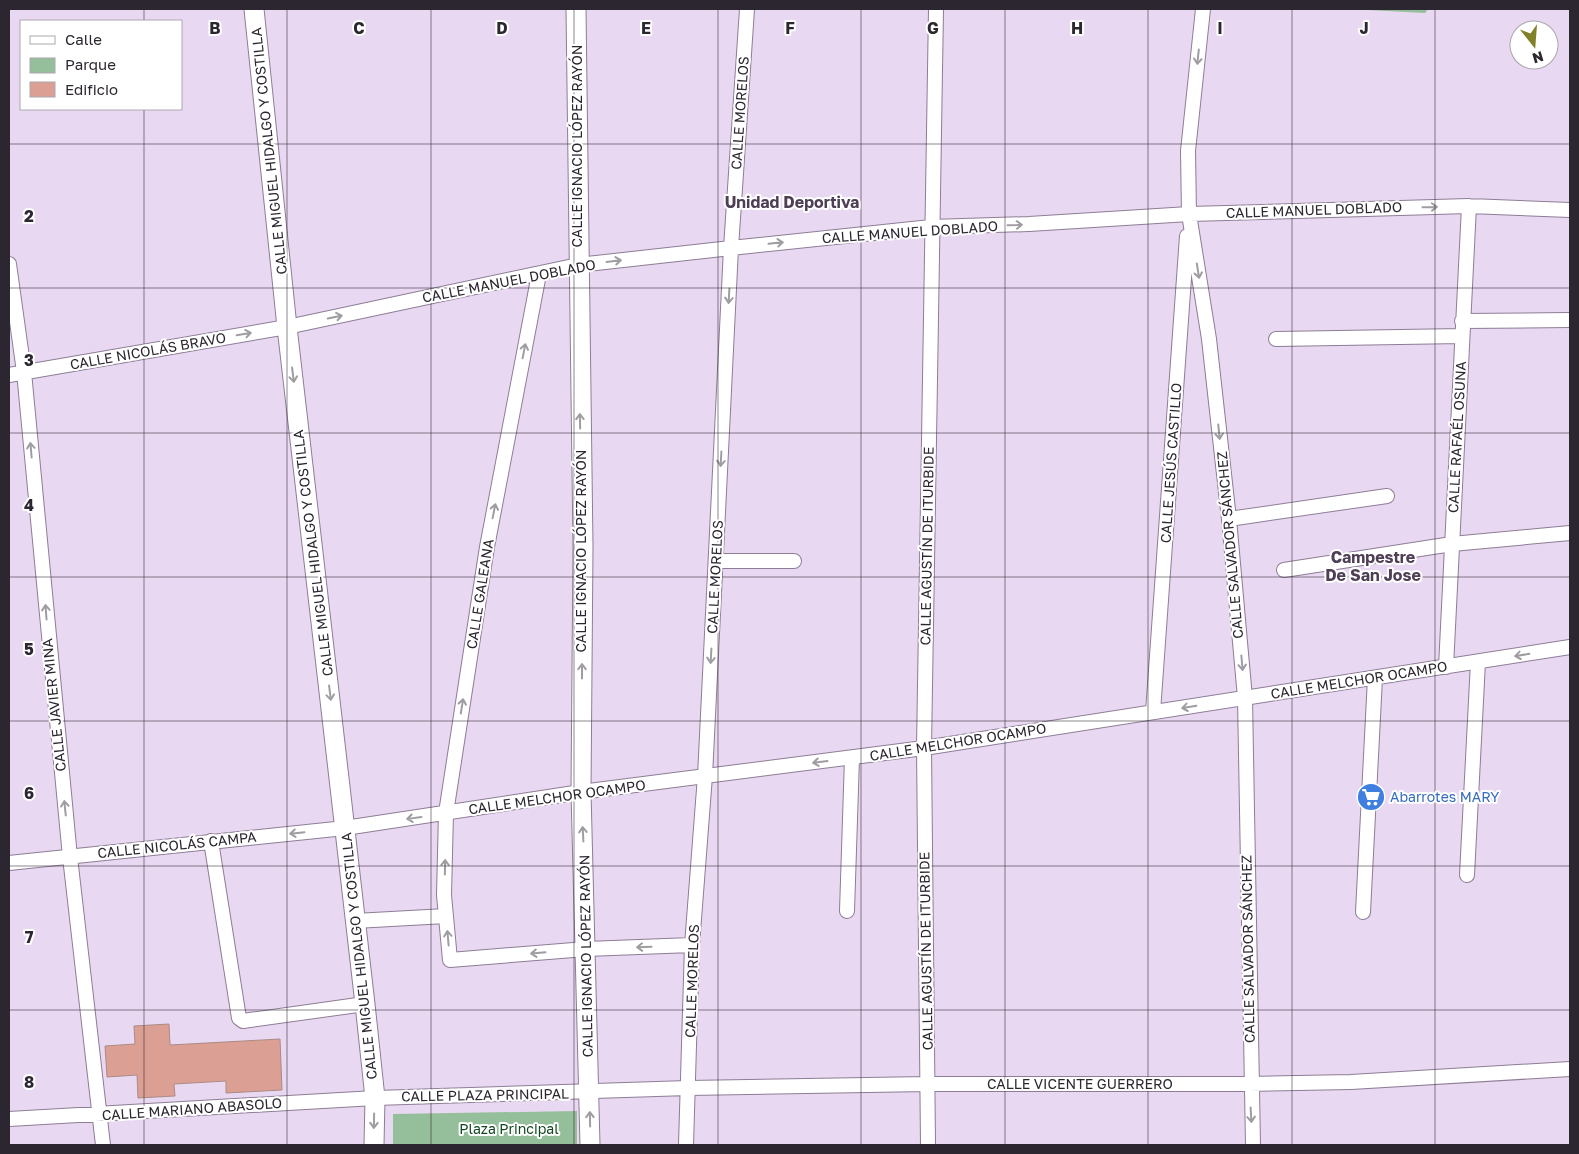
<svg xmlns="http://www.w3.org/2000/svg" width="1579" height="1154" viewBox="0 0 1579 1154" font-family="'Golos Text',sans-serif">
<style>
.green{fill:#95be9b}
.building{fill:#dc9f94;stroke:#ab8b85}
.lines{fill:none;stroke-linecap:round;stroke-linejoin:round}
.street-casing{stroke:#8d7d95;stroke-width:16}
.secondary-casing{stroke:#8d7d95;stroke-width:21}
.street{stroke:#fff;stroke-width:14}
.secondary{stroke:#fff;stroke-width:19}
.oneway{stroke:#a09da2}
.grid{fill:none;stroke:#2c2630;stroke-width:1;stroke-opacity:0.55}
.labels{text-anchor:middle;stroke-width:4;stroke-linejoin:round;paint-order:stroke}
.street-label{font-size:14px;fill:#2c2630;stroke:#fff}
.shop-label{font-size:14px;fill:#366cbe;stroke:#fff;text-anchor:start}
.park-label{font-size:14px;fill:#124620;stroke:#fff}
.quarter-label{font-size:16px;font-weight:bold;fill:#4e3f55;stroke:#fff}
.grid-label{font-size:16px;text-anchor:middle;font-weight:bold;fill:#2c2630;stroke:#fff;stroke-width:4;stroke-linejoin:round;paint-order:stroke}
</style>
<rect width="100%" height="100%" fill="#e9d8f2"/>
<!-- green -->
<path class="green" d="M1348,9H1428L1425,13Z
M577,1111V1145H393V1114Z"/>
<!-- building -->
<path class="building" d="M169,1024L170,1045L280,1039L282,1090L226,1093V1081L174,1084L175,1096L138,1098L137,1075L107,1077L105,1046L135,1044L134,1026Z"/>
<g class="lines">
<defs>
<path id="street" d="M1203,9L1188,151L1189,214L1209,339L1229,519L1245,698L1253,1145
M9,264L24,372L70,857L103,1145
M539,274L487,547L446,813L444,895L450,960L586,949L692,945
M1462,321L1570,320
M1276,339L1462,336
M9,375L287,327L578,265L731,248L931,227L1029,224L1189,214L1469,206L1570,210
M1229,519L1387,496
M716,561H794
M1284,570L1452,544L1570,533
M1446,667L1469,206
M1153,712L1187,236
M211,841L239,1018L243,1021L365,1004
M9,863L345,828L581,792L924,748L1570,647
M1467,875L1478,662
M847,911L852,758
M1363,912L1375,678
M355,921L446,916
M9,1119L375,1098L688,1088L927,1084H1250L1351,1082L1570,1069
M686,1145L692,945L705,776L731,248L747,9
M928,1145L924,748L936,9"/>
<path id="secondary" d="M254,9L287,327L365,1004L375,1098L374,1145
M576,9L583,547L581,792L590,1145"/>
</defs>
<!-- street casing -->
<use href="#street" class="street-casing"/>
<!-- secondary casing -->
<use href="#secondary" class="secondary-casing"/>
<!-- street -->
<use href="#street" class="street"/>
<!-- secondary -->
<use href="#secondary" class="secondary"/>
</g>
<!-- one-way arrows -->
<defs><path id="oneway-shaft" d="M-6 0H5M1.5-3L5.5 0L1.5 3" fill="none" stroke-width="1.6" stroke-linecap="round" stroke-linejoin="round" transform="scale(1.25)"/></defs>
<g class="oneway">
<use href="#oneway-shaft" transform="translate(1198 57) rotate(96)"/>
<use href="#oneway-shaft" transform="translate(1430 207) rotate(-1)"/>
<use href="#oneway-shaft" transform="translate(1015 225) rotate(-2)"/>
<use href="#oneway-shaft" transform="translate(776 243) rotate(-6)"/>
<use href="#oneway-shaft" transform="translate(614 261) rotate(-7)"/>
<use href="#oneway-shaft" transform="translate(1198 271) rotate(81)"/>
<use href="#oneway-shaft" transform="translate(729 296) rotate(93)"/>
<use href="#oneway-shaft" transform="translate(335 317) rotate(-12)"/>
<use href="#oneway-shaft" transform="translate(244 334) rotate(-10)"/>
<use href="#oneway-shaft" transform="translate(524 351) rotate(-79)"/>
<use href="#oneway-shaft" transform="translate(293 375) rotate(83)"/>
<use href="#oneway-shaft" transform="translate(580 421) rotate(-91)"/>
<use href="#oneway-shaft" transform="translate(1219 432) rotate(84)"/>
<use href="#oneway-shaft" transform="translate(31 450) rotate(-95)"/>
<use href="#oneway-shaft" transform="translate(721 459) rotate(93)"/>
<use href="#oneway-shaft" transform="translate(494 511) rotate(-79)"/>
<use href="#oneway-shaft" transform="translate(46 612) rotate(-94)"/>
<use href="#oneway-shaft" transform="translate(1522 655) rotate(171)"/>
<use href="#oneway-shaft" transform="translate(711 656) rotate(93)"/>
<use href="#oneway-shaft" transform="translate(1242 663) rotate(85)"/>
<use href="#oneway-shaft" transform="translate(582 671) rotate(-90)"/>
<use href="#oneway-shaft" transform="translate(330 693) rotate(83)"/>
<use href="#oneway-shaft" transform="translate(462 706) rotate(-81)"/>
<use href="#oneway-shaft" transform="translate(1189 707) rotate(171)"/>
<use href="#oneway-shaft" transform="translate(820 762) rotate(173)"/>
<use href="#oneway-shaft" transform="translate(65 808) rotate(-96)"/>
<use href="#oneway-shaft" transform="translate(414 818) rotate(172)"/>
<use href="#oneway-shaft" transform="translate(297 833) rotate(174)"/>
<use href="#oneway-shaft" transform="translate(583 834) rotate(-93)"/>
<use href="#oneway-shaft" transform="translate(445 867) rotate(-89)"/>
<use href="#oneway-shaft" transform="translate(448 938) rotate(-95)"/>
<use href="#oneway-shaft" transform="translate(644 947) rotate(178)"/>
<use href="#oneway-shaft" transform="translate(538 953) rotate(175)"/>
<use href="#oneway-shaft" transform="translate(1251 1115) rotate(87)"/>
<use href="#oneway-shaft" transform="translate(590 1119) rotate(-91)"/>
<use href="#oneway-shaft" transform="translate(374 1121) rotate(91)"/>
</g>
<!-- grid -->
<path class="grid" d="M144,9V21M287,9V1145M431,9V1145M574,9V1145M718,9V1145M861,9V1145M1005,9V1145M1148,9V1145M1292,9V1145M1435,9V1145M144,109V1145M9,144H1570M9,288H1570M9,433H1570M9,577H1570M9,721H1570M9,866H1570M9,1010H1570"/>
<!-- icons -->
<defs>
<symbol id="supermarket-disc" viewBox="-11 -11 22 22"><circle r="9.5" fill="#3f7fe0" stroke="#fff"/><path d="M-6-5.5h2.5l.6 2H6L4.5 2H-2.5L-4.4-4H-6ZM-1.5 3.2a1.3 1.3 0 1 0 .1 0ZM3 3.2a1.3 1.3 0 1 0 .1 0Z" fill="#fff"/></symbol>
</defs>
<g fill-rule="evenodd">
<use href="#supermarket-disc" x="1355" y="781" width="32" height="32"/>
</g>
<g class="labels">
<!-- street labels -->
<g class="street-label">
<text transform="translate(740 113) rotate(-86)" y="5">CALLE MORELOS</text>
<text transform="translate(577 146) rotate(-90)" y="5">CALLE IGNACIO LÓPEZ RAYÓN</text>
<text transform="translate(269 151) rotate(-96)" y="5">CALLE MIGUEL HIDALGO Y COSTILLA</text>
<text transform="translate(1314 210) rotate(-2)" y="5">CALLE MANUEL DOBLADO</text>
<text transform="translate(910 232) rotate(-4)" y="5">CALLE MANUEL DOBLADO</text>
<text transform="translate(509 281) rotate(-11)" y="5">CALLE MANUEL DOBLADO</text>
<text transform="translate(148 351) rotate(-10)" y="5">CALLE NICOLÁS BRAVO</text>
<text transform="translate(1457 437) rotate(-87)" y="5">CALLE RAFAÉL OSUNA</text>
<text transform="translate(1171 463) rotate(-86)" y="5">CALLE JESÚS CASTILLO</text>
<text transform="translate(1230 545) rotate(-95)" y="5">CALLE SALVADOR SÁNCHEZ</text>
<text transform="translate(927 546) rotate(-89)" y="5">CALLE AGUSTÍN DE ITURBIDE</text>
<text transform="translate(581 551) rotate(-90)" y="5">CALLE IGNACIO LÓPEZ RAYÓN</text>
<text transform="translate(313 553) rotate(-97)" y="5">CALLE MIGUEL HIDALGO Y COSTILLA</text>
<text transform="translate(715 577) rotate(-87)" y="5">CALLE MORELOS</text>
<text transform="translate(480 594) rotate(-81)" y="5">CALLE GALEANA</text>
<text transform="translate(1359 680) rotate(-9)" y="5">CALLE MELCHOR OCAMPO</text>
<text transform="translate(54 705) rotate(-96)" y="5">CALLE JAVIER MINA</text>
<text transform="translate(958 742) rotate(-9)" y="5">CALLE MELCHOR OCAMPO</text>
<text transform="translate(557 797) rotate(-8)" y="5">CALLE MELCHOR OCAMPO</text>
<text transform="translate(177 845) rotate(-6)" y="5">CALLE NICOLÁS CAMPA</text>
<text transform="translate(1248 949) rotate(-91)" y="5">CALLE SALVADOR SÁNCHEZ</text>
<text transform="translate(926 951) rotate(-91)" y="5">CALLE AGUSTÍN DE ITURBIDE</text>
<text transform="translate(359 956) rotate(-96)" y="5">CALLE MIGUEL HIDALGO Y COSTILLA</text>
<text transform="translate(586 956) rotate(-91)" y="5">CALLE IGNACIO LÓPEZ RAYÓN</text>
<text transform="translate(692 981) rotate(-88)" y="5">CALLE MORELOS</text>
<text x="1080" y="1089">CALLE VICENTE GUERRERO</text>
<text transform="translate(485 1095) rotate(-1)" y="5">CALLE PLAZA PRINCIPAL</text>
<text transform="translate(192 1109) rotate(-4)" y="5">CALLE MARIANO ABASOLO</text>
</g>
<!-- shop labels -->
<g class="shop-label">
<text x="1390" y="802">Abarrotes MARY</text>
</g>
<!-- park labels -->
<g class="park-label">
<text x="509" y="1134">Plaza Principal</text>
</g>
<!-- quarter labels -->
<g class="quarter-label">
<text x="792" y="208">Unidad Deportiva</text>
<text x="1373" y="563">Campestre<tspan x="1373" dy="18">De San Jose</tspan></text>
</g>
</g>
<g class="grid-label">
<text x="215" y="34">B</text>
<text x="359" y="34">C</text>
<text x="502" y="34">D</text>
<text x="646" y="34">E</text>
<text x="790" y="34">F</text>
<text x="933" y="34">G</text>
<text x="1077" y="34">H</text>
<text x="1220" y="34">I</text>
<text x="1364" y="34">J</text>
<text x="29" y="222">2</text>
<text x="29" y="366">3</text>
<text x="29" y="511">4</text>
<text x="29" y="655">5</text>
<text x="29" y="799">6</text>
<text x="29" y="943">7</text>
<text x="29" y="1088">8</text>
</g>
<!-- border -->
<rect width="1579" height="1154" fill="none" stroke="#2c2630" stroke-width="20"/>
<!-- legend -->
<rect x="20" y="20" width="162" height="90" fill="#ffffff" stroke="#aba8ac"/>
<rect x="30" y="36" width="25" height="8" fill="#ffffff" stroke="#aba8ac"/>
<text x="65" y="45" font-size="15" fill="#2c2630">Calle</text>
<rect x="30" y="58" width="25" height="15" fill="#95be9b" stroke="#aba8ac"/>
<text x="65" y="70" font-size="15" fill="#2c2630">Parque</text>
<rect x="30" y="82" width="25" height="15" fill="#dc9f94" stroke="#aba8ac"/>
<text x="65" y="95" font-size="15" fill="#2c2630">Edificio</text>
<!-- north arrow -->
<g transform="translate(1534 45) rotate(163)"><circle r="24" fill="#ffffff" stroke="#aba8ac"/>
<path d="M0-4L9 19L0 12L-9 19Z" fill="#81812a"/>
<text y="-8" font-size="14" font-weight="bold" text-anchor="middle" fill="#2c2630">N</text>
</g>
</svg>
